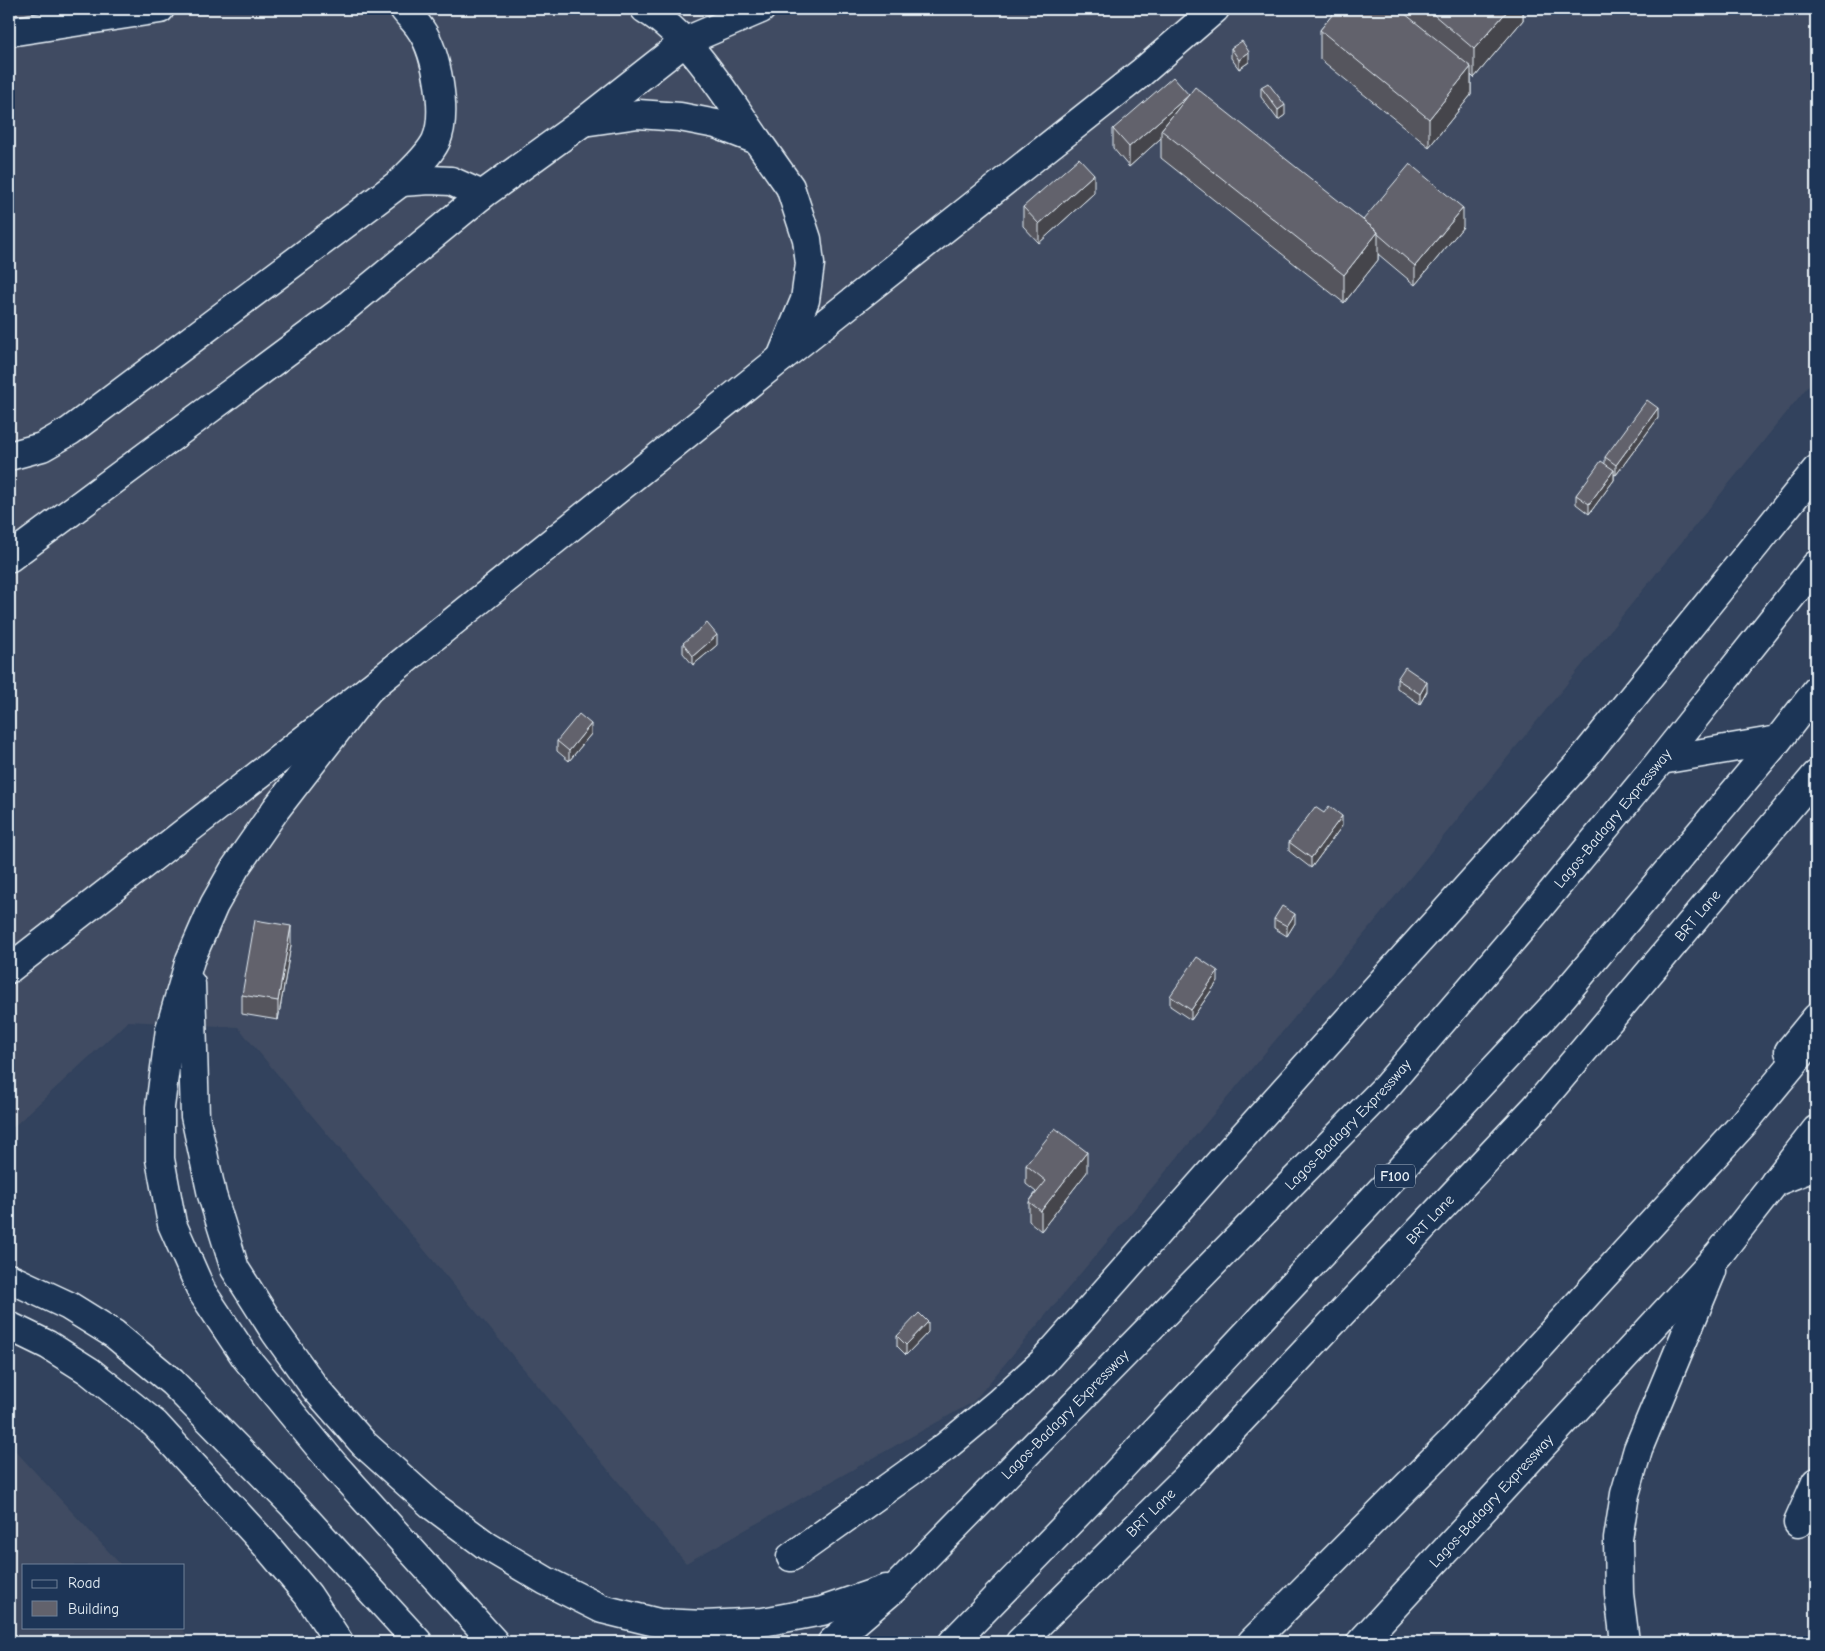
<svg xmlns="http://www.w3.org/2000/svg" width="1825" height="1651" viewBox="0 0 1825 1651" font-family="'Comic Neue',sans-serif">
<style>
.built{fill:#404c62}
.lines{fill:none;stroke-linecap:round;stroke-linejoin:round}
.minor-casing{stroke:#e8f1f8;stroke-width:31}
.major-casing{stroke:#e8f1f8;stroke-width:31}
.highway-casing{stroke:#e8f1f8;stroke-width:31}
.minor{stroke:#1d3557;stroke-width:28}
.major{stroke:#1d3557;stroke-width:28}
.highway{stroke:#1d3557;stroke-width:28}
.wall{fill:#54545d;stroke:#e8f1f8}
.shaded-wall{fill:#45454c;stroke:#e8f1f8}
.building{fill:#62626c;stroke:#e8f1f8}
.labels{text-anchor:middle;stroke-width:5;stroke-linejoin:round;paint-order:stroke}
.shield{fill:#1d3557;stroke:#abb9c8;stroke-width:1}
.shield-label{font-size:14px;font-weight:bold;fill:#e8f1f8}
.street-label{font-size:15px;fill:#e8f1f8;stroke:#1d3557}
</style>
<rect width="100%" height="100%" fill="#32425d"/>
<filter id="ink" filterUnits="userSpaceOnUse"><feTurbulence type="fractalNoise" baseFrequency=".02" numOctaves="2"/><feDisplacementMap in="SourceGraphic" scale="10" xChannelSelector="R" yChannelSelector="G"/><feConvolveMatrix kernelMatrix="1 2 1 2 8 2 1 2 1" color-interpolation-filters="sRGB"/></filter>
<g filter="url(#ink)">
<!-- built -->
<path class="built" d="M9,9H1816V376L1375,921L973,1402L686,1563L238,1027L128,1021L9,1131Z
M9,1444L121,1565H24V1627H180L194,1642H9Z"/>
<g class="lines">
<defs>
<g id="minor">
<path d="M645,9C692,37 726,96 757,140"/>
<path d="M9,32L160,9"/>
<path d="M583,122L638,114L680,117L716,124L757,140L790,187L807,239L810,264L805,300L781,358"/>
<path d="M401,182L430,180L451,181L482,195"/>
<path d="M9,456L42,447L70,431L401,182C413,169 428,157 436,141C448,114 437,53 421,30C416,22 409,16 404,9"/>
<path d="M9,558L340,312L482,195L583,122L686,41L761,9"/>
<path d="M9,969L369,689L780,359L1141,73L1215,9"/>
<path d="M1789,1051L1816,1018"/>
<path d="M1775,1182L1816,1166"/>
<path d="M1798,1523L1816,1482"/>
<path d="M791,1557L945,1447L998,1403L1043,1362L1236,1144L1581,761L1816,470"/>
<path id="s1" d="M1020,1642L1189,1475L1536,1107L1816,775"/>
</g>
<g id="major">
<path d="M369,689L276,809L235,868L214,905L190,960L170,1029L160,1107V1159L172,1224L202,1292L246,1358L335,1466L494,1642"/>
<path d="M191,984L195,1116L212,1195L235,1269L275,1332L315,1388L364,1444L433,1506L487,1546L546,1581L602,1609L659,1623L705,1625L763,1622L822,1611L886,1589"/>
<path d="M9,1278L69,1306L114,1334L172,1382L293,1505L418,1642"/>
<path d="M9,1326L48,1345L89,1371L155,1424L265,1544L308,1595L339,1642"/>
<path id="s2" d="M832,1642L897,1586L1386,1087L1529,920L1661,760L1816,565"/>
<path id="s3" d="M1361,1642L1719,1254L1816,1130"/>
<path d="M1625,1642L1619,1594L1618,1539L1625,1494L1638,1449L1712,1271"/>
</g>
<path id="highway" d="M1661,760L1778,740
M953,1642L1088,1503L1562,997L1778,740L1816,691
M1252,1642L1455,1438L1745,1122L1816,1036"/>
</defs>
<!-- minor casing -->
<use href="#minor" class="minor-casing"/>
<!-- major casing -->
<use href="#major" class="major-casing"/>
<!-- highway casing -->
<use href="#highway" class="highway-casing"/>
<!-- minor -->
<use href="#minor" class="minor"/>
<!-- major -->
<use href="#major" class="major"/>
<!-- highway -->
<use href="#highway" class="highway"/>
</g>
<!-- wall -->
<path class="wall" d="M1337,9H1523V20L1474,78L1471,75V95L1429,147L1320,59V30Z
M1550,9H1563L1557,16Z
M1231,48L1249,62L1239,69L1231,58Z
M1261,87L1285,115L1278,120L1261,97Z
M1189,94L1363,220L1463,227L1415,285L1378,254V260L1344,303L1161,158V138L1129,167L1113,148V129Z
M1094,193L1039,243L1023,226V207Z
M1658,418L1616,475L1614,474V480L1589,514L1576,504V495L1605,463V457Z
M683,643L717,645L693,665L683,653Z
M1397,679L1427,691L1420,704L1397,688Z
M591,734L569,761L557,751V741Z
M1342,826L1311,868L1289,851V842Z
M1274,919L1295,923L1287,936L1274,928Z
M291,945L278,1020L242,1014V995Z
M1218,981L1191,1020L1170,1006V996Z
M1026,1165L1087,1172L1041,1231L1029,1221V1202L1036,1192L1026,1184Z
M928,1332L906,1355L897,1346V1336Z"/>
<!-- shaded-wall -->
<path class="shaded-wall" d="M1509,9H1523V20L1474,78V49Z
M1557,9H1563L1557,16Z
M1249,52V62L1239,69V60Z
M1471,67V95L1429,147V119Z
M1189,95L1161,130V138L1129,167V147Z
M1285,105V115L1278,120V110Z
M1094,174V193L1039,243V224Z
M1463,208V227L1415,285V266Z
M1378,232V260L1344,303V275Z
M1658,408V418L1616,475V465Z
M1614,470V480L1589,514V504Z
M717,635V645L693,665V656Z
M1427,682V691L1420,704V694Z
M591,724V734L569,761V751Z
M1342,816V826L1311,868V858Z
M1295,914V923L1287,936V926Z
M291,926V945L278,1020V1001Z
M1218,971V981L1191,1020V1010Z
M1087,1152V1172L1041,1231V1211Z
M928,1322V1332L906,1355V1345Z"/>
<!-- building -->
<path class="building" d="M1337,9H1399L1471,67L1429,119L1320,30Z
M1427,9H1509L1474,49Z
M1242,41L1249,52L1239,60L1231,48Z
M1173,77L1189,95L1129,147L1113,129Z
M1268,83L1285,105L1278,110L1261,87Z
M1195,87L1378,232L1344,275L1161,130Z
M1079,158L1094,174L1039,224L1023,207Z
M1410,164L1463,208L1415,266L1378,234V232L1363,220Z
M1647,400L1658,408L1616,465L1605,457Z
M1601,461L1614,470L1589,504L1576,495Z
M707,623L717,635L693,656L683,643Z
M1405,667L1427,682L1420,694L1397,679Z
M579,714L591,724L569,751L557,741Z
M1329,806L1342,816L1311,858L1289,842L1315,807L1324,813Z
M1282,906L1295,914L1287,926L1274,919Z
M255,920L291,926L278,1001L242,995Z
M1197,957L1218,971L1191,1010L1170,996Z
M1055,1128L1087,1152L1041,1211L1029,1202L1046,1181L1026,1165Z
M919,1313L928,1322L906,1345L897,1336Z"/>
</g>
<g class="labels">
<!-- shield labels -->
<rect class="shield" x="1375" y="1164.5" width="40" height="23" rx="4"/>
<g class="shield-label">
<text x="1395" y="1181">F100</text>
</g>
<!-- street labels -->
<g class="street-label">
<text dy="5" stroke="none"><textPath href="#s2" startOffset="1136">Lagos-Badagry Expressway</textPath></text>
<text dy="5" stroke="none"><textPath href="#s1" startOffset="994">BRT Lane</textPath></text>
<text dy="5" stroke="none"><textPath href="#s2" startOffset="731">Lagos-Badagry Expressway</textPath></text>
<text dy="5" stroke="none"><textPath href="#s1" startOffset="589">BRT Lane</textPath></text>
<text dy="5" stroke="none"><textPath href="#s2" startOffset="326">Lagos-Badagry Expressway</textPath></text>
<text dy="5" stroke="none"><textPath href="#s3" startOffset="192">Lagos-Badagry Expressway</textPath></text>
<text dy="5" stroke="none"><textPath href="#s1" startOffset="184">BRT Lane</textPath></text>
</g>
</g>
<!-- margin -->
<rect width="1825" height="1651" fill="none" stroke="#1d3557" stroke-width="30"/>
<rect x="15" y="15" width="1795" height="1621" fill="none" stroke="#e8f1f8" stroke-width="2" filter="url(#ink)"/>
<!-- legend -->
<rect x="22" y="1564" width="162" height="65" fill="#1d3557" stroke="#6e8097"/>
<rect x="32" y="1580" width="25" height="8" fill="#1d3557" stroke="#6e8097"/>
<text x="68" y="1588" font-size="15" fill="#e8f1f8">Road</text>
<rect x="32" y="1601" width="25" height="15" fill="#62626c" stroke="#6e8097"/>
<text x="68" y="1614" font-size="15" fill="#e8f1f8">Building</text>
</svg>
